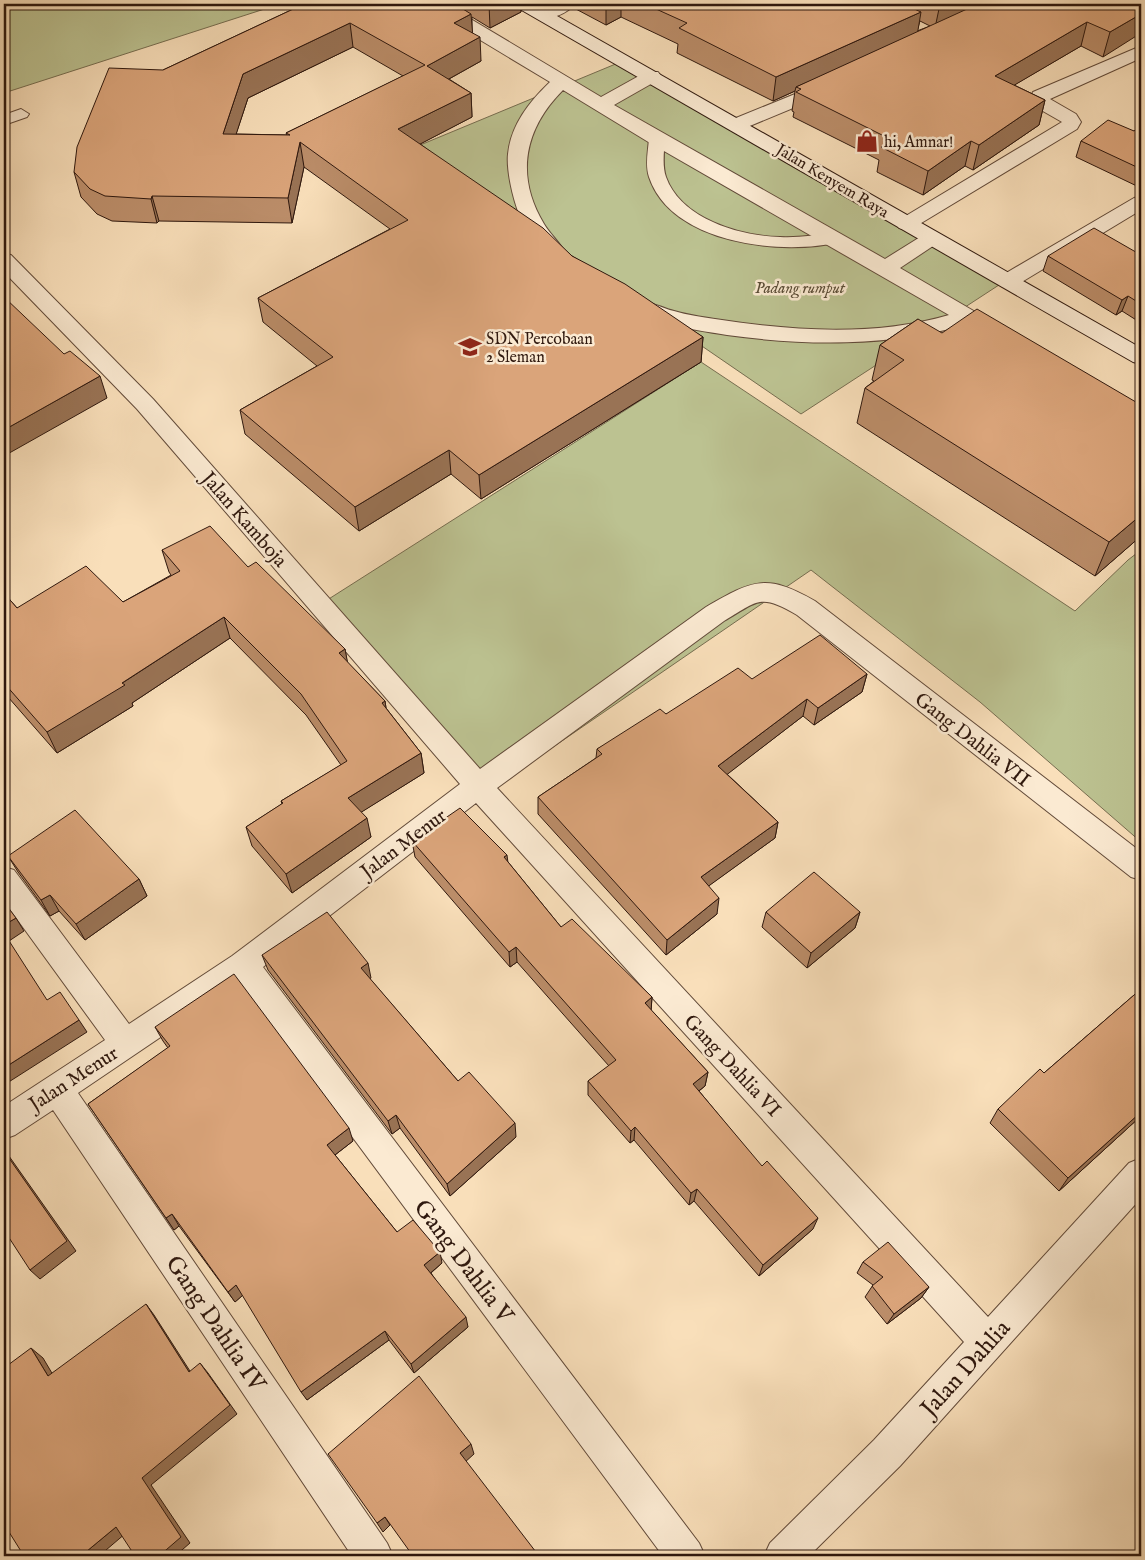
<svg xmlns="http://www.w3.org/2000/svg" width="1145" height="1560" viewBox="0 0 1145 1560" font-family="'IM FELL English',serif">
<style>
.green{fill:#bcc291;stroke:#766d50}
.lines{fill:none;stroke-linecap:round;stroke-linejoin:round}
.lane-casing{stroke:#624a39;stroke-width:2}
.street-casing{stroke:#624a39;stroke-width:2}
.secondary-casing{stroke:#2f180e;stroke-width:2}
.lane{fill:#fbead2;fill-rule:evenodd}
.street{fill:#fbead2;fill-rule:evenodd}
.secondary{fill:#fbead2;fill-rule:evenodd}
.wall{fill:#bb8d69;stroke:#2f180e;fill-rule:evenodd}
.shaded-wall{fill:#997355;stroke:#2f180e}
.building{fill:#daa47a;stroke:#2f180e;fill-rule:evenodd}
.labels{text-anchor:middle;stroke-width:5;stroke-linejoin:round;paint-order:stroke}
.far-poi-label{font-size:16px;fill:#2f180e;stroke:#fbead2;text-anchor:start}
.far-street-label{font-size:16px;fill:#2f180e;stroke:#fbead2}
.far-park-label{font-size:16px;font-style:italic;fill:#594b35;stroke:#fbead2}
.street-label{font-size:20px;fill:#2f180e;stroke:#fbead2}
.near-street-label{font-size:24px;fill:#2f180e;stroke:#fbead2}
</style>
<rect width="100%" height="100%" fill="#f9dfba"/>
<filter id="stains"><feTurbulence type="fractalNoise" baseFrequency=".004" numOctaves="4"/><feColorMatrix values="0 0 0 0 .2 0 0 0 0 .09 0 0 0 0 .02 0 0 0 .5 -.17"/></filter>
<radialGradient id="worn" r=".72"><stop offset=".6" stop-color="#630" stop-opacity="0"/><stop offset="1" stop-color="#630" stop-opacity=".3"/></radialGradient>
<!-- green -->
<path class="green" d="M4,4H280L4,93Z
M618,63L1002,283L801,414L413,148Z
M701,362L1075,611L1128,560L1141,550V842L980,702L811,570L486,793L324,602Z"/>
<g class="lines">
<defs>
<path id="lane" d="M21,109L29,114L27,117L4,125V115Z
M657,134L663,135L665,139C664,151 662,166 666,177C681,219 740,236 780,237C798,238 816,235 834,233L840,234L843,238L840,242C782,256 671,244 649,177C645,165 648,151 649,139L651,135Z"/>
<path id="street" d="M553,4H575C568,13 549,21 538,19L535,15L538,11Z
M453,11L459,12L601,97L646,72H658L661,76L658,80L614,105L885,259L925,234L932,232L939,234L942,238L939,242L900,268L1008,331L1011,336L1008,341L1000,343L965,325C887,347 807,346 727,335C695,330 664,325 634,312L631,307L634,302C648,299 661,308 674,311C687,315 702,317 715,319C792,331 874,337 949,315L650,143L563,90C524,129 515,176 544,224C550,234 559,242 565,252L562,256C527,265 505,181 508,154C511,125 529,102 550,82L447,20L444,16L447,12Z
M1141,46V58L1050,99L1076,114L1081,122L1077,129L913,228L906,230L899,228L896,224L899,220L1062,122L1034,106L1031,96L1033,92Z
M827,81L834,83L836,87L834,91L745,128H731L729,124L731,120Z
M1141,196V210L1015,286L1008,288L1001,286L998,281L1001,276L1134,198Z
M4,254L11,255L153,399L480,769L706,607C753,580 766,573 815,601L1141,852V880L1131,877L797,615C760,593 758,601 724,621L497,788L988,1317L1129,1163L1141,1158V1198L900,1466L809,1556H764L770,1543L874,1440L964,1342L476,803L263,967L699,1543L705,1556H663L239,984L78,1093L387,1543L393,1556H352L53,1110L15,1135L4,1139V1106L105,1040L4,901V867L14,870L129,1024L232,956L460,784L137,409L4,272Z"/>
<path id="secondary" d="M515,4H536L1141,348V364L1133,362L1056,318L518,8Z"/>
</defs>
<!-- lane casing -->
<use href="#lane" class="lane-casing"/>
<!-- street casing -->
<use href="#street" class="street-casing"/>
<!-- secondary casing -->
<use href="#secondary" class="secondary-casing"/>
<!-- lane -->
<use href="#lane" class="lane"/>
<!-- street -->
<use href="#street" class="street"/>
<!-- secondary -->
<use href="#secondary" class="secondary"/>
</g>
<!-- wall -->
<path class="wall" d="M304,4H520L521,12L490,28L472,17V33L481,61L449,79L471,93L472,117L420,144L572,256L703,337L701,362L481,499L451,474L359,531L245,434L240,410L317,366L263,322L258,298L390,229L304,167L292,223L159,221L157,223L112,221L97,214L81,197L74,172L163,70ZM353,47L403,76L286,133L287,135L236,134L248,98Z
M574,4H1141L1103,57L1081,46L1014,85L1045,100L1039,125L973,170L965,166L923,195L877,172L879,160L793,117L794,112L792,111L795,91L773,101L677,53L678,44L621,17L606,25L574,8ZM920,21L930,26L917,31Z
M1141,126V188L1076,157L1081,141L1134,131Z
M1141,255V323L1122,311L1116,315L1043,271L1048,256Z
M918,319L1141,536L1095,576L857,423L865,388L874,381L872,380L880,345Z
M162,550L248,567L345,649L347,662L385,701L386,708L421,753L424,773L361,812L371,837L292,893L252,846L246,827L282,804L281,801L341,765L306,715L230,638L132,703L133,706L57,753L8,697L4,699V593L17,608L123,602L171,575L169,572Z
M867,674L862,692L814,725L803,716L727,774L778,822L775,838L708,886L717,914L666,955L538,814V797L596,758L597,749L666,714Z
M412,841L508,862L561,927L652,997L651,1010L708,1072L705,1086L699,1091L813,1229L759,1276L694,1201L689,1205L634,1140L630,1143L588,1095V1081L609,1066L517,962L510,967L415,857Z
M8,856L139,879L147,896L85,940L59,911L50,916L18,872Z
M766,912H860L855,928L807,968L762,927Z
M262,955L371,978L370,979L458,1081L516,1137L450,1196L400,1128L392,1134L268,970Z
M1141,989V1116L1059,1191L990,1123L998,1109L1044,1073Z
M155,1027L353,1141L335,1155L397,1232L442,1263L431,1273L468,1327L414,1373L389,1340L307,1400L243,1295L235,1302L179,1226L174,1230L88,1104L168,1048L163,1041Z
M863,1262L929,1287L921,1298L887,1324L865,1297L873,1285L857,1273Z"/>
<!-- shaded-wall -->
<path class="shaded-wall" d="M489,4H520L521,12L490,28Z
M606,4H621V17L606,25Z
M940,4H987L935,28Z
M921,12L917,36L796,87L795,91L773,101L776,77Z
M471,14L473,38L454,23Z
M1141,14V33L1103,57L1110,32Z
M1087,22L1081,46L989,100L995,76Z
M350,23L353,47L248,98L228,159L223,134L243,74Z
M480,37L481,61L429,90L427,66Z
M471,93L472,117L401,154L398,129Z
M1045,100L1039,125L973,170L979,145Z
M971,141L965,166L923,195L928,171Z
M300,142L304,167L292,223L288,198Z
M152,196L159,221L157,223L151,199Z
M1128,296L1122,311L1116,315L1122,300Z
M703,337L701,362L481,499L479,475Z
M100,376L107,398L4,456V430Z
M449,450L451,474L359,531L355,507Z
M1141,515V536L1095,576L1109,542Z
M224,617L230,638L132,703L133,706L57,753L47,732Z
M345,649L349,670L339,653Z
M867,674L862,692L814,725L818,708Z
M4,689L8,697L4,699Z
M807,699L803,716L716,783L718,766Z
M385,701L388,722L382,703Z
M421,753L424,773L352,818L348,798Z
M367,818L371,837L292,893L286,874Z
M778,822L775,838L699,893L701,877Z
M507,855L509,871L504,857Z
M139,879L147,896L85,940L76,924Z
M50,895L59,911L50,916L41,900Z
M719,898L717,914L666,955L667,940Z
M860,912L855,928L807,968L811,953Z
M16,918L24,931L9,941L4,933V925Z
M516,947L517,962L510,967L509,952Z
M368,963L371,978L364,984L361,968Z
M652,997L651,1012L645,1003Z
M79,1020L87,1032L4,1085V1068Z
M708,1072L705,1086L691,1097L693,1084Z
M1141,1112V1116L1059,1191L1068,1178Z
M396,1115L400,1128L392,1134L388,1121Z
M515,1123L516,1137L450,1196L447,1184Z
M635,1127L634,1140L630,1143L631,1131Z
M349,1128L353,1141L331,1158L327,1145Z
M4,1149L76,1251L40,1279L30,1270Z
M697,1189L694,1201L689,1205L691,1193Z
M172,1214L179,1226L174,1230L166,1218Z
M818,1218L813,1229L759,1276L763,1265Z
M440,1252L442,1263L427,1276L424,1265Z
M236,1285L243,1295L235,1302L228,1292Z
M929,1287L921,1298L887,1324L894,1314Z
M146,1304L154,1315L197,1382L189,1372Z
M466,1317L468,1327L414,1373L411,1364Z
M385,1331L389,1340L307,1400L301,1392Z
M31,1348L43,1358L59,1385L48,1376Z
M200,1363L208,1373L237,1414L151,1485L190,1543L175,1556H159L142,1478Z
M471,1444L474,1454L464,1463L460,1453Z
M385,1517L390,1525L383,1532L377,1523Z
M116,1527L126,1533L99,1556H81Z"/>
<!-- building -->
<path class="building" d="M304,4H455L471,14L454,23L480,37L427,66L471,93L398,129L543,228L572,256L625,284L703,337L479,475L449,450L355,507L240,410L333,357L258,298L408,220L300,142L288,198L152,196L151,199L105,196L90,189L74,172L77,147L109,68L163,70ZM350,23L425,65L286,133L290,135L223,134L243,74Z
M645,4H903L921,12L776,77L679,28L687,23Z
M978,4H1141V14L1110,32L1087,22L995,76L1045,100L979,145L971,141L928,171L881,147L892,140L796,92L801,89L796,87Z
M1108,120L1134,131L1141,126V169L1081,141Z
M1094,228L1141,255V304L1128,296L1122,300L1048,256Z
M4,297L64,354L70,351L100,376L4,430Z
M977,309L1141,405V515L1109,542L865,388L904,360L880,345L918,319L942,333Z
M210,526L248,567L256,562L345,649L339,653L385,701L382,703L421,753L348,798L367,818L286,874L246,827L283,803L281,801L347,761L301,694L224,617L122,683L125,685L47,732L4,683V593L17,608L86,566L123,602L180,571L162,550Z
M820,635L867,674L818,708L807,699L718,766L778,822L701,877L719,898L667,940L538,797L602,754L597,749L660,709L666,714L738,668L752,679Z
M460,808L507,855L504,857L561,927L572,919L652,997L645,1003L708,1072L693,1084L762,1166L767,1161L818,1218L763,1265L697,1189L691,1193L635,1127L631,1131L588,1081L616,1060L516,947L509,952L412,841Z
M75,810L139,879L76,924L50,895L41,900L8,856Z
M814,872L860,912L811,953L766,912Z
M4,902L16,918L4,925Z
M327,912L368,963L361,968L458,1081L469,1072L515,1123L447,1184L396,1115L388,1121L262,955Z
M4,933L47,1000L60,992L79,1020L4,1068Z
M234,974L349,1128L327,1145L397,1232L413,1220L440,1252L424,1265L466,1317L411,1364L385,1331L301,1392L236,1285L228,1292L172,1214L166,1218L88,1104L170,1046L155,1027Z
M1141,989V1112L1068,1178L998,1109L1040,1069L1044,1073Z
M4,1151L67,1241L30,1270L4,1230Z
M888,1242L929,1287L894,1314L872,1286L883,1277L863,1262Z
M146,1304L189,1372L200,1363L230,1405L142,1478L181,1537L159,1556H135L116,1527L81,1556H24L4,1524V1368L31,1348L48,1376Z
M419,1376L471,1444L460,1453L539,1556H413L385,1517L377,1523L328,1454Z"/>
<!-- icons -->
<defs>
<symbol id="shop-bare" viewBox="-9 -9 18 18"><path d="M-5-2.5h2.3a2.7 3.5 0 0 1 5.4 0H5L5.5 6h-11ZM-1.5-2.5h3a1.5 2.3 0 0 0-3 0Z" fill="#8f2418" stroke="#fbead2" stroke-width="2.5" paint-order="stroke"/></symbol>
<symbol id="school-bare" viewBox="-9 -9 18 18"><path d="M0-5L7-2L0 1L-7-2ZM-4 1L0 2.5L4 1V4Q0 6-4 4Z" fill="#8f2418" stroke="#fbead2" stroke-width="2.5" paint-order="stroke"/></symbol>
</defs>
<g fill-rule="evenodd">
<use href="#shop-bare" x="851" y="125" width="32" height="32"/>
<use href="#school-bare" x="454" y="331" width="32" height="32"/>
</g>
<g class="labels">
<!-- far-poi labels -->
<g class="far-poi-label">
<text x="884" y="147">hi, Amnar!</text>
<text x="486" y="344">SDN Percobaan<tspan x="486" dy="18">2 Sleman</tspan></text>
</g>
<!-- far-street labels -->
<g class="far-street-label">
<text transform="translate(833 180) rotate(31)" y="6">Jalan Kenyem Raya</text>
</g>
<!-- far-park labels -->
<g class="far-park-label">
<text x="800" y="293">Padang rumput</text>
</g>
<!-- street labels -->
<g class="street-label">
<text transform="translate(245 519) rotate(49)" y="7">Jalan Kamboja</text>
<text transform="translate(973 739) rotate(38)" y="7">Gang Dahlia VII</text>
<text transform="translate(403 843) rotate(-37)" y="7">Jalan Menur</text>
<text transform="translate(733 1065) rotate(47)" y="7">Gang Dahlia VI</text>
<text transform="translate(73 1078) rotate(-33)" y="7">Jalan Menur</text>
</g>
<!-- near-street labels -->
<g class="near-street-label">
<text transform="translate(464 1261) rotate(53)" y="8">Gang Dahlia V</text>
<text transform="translate(216 1323) rotate(56)" y="8">Gang Dahlia IV</text>
<text transform="translate(965 1368) rotate(-48)" y="8">Jalan Dahlia</text>
</g>
</g>
<!-- margin -->
<rect width="1145" height="1560" fill="none" stroke="#f9dfba" stroke-width="20"/>
<rect x="5" y="5" width="1135" height="1550" fill="none" stroke="#2f180e" stroke-width="2.5"/>
<rect x="10" y="10" width="1125" height="1540" fill="none" stroke="#2f180e"/>
<rect width="100%" height="100%" filter="url(#stains)"/>
<rect width="100%" height="100%" fill="url(#worn)"/>
</svg>
